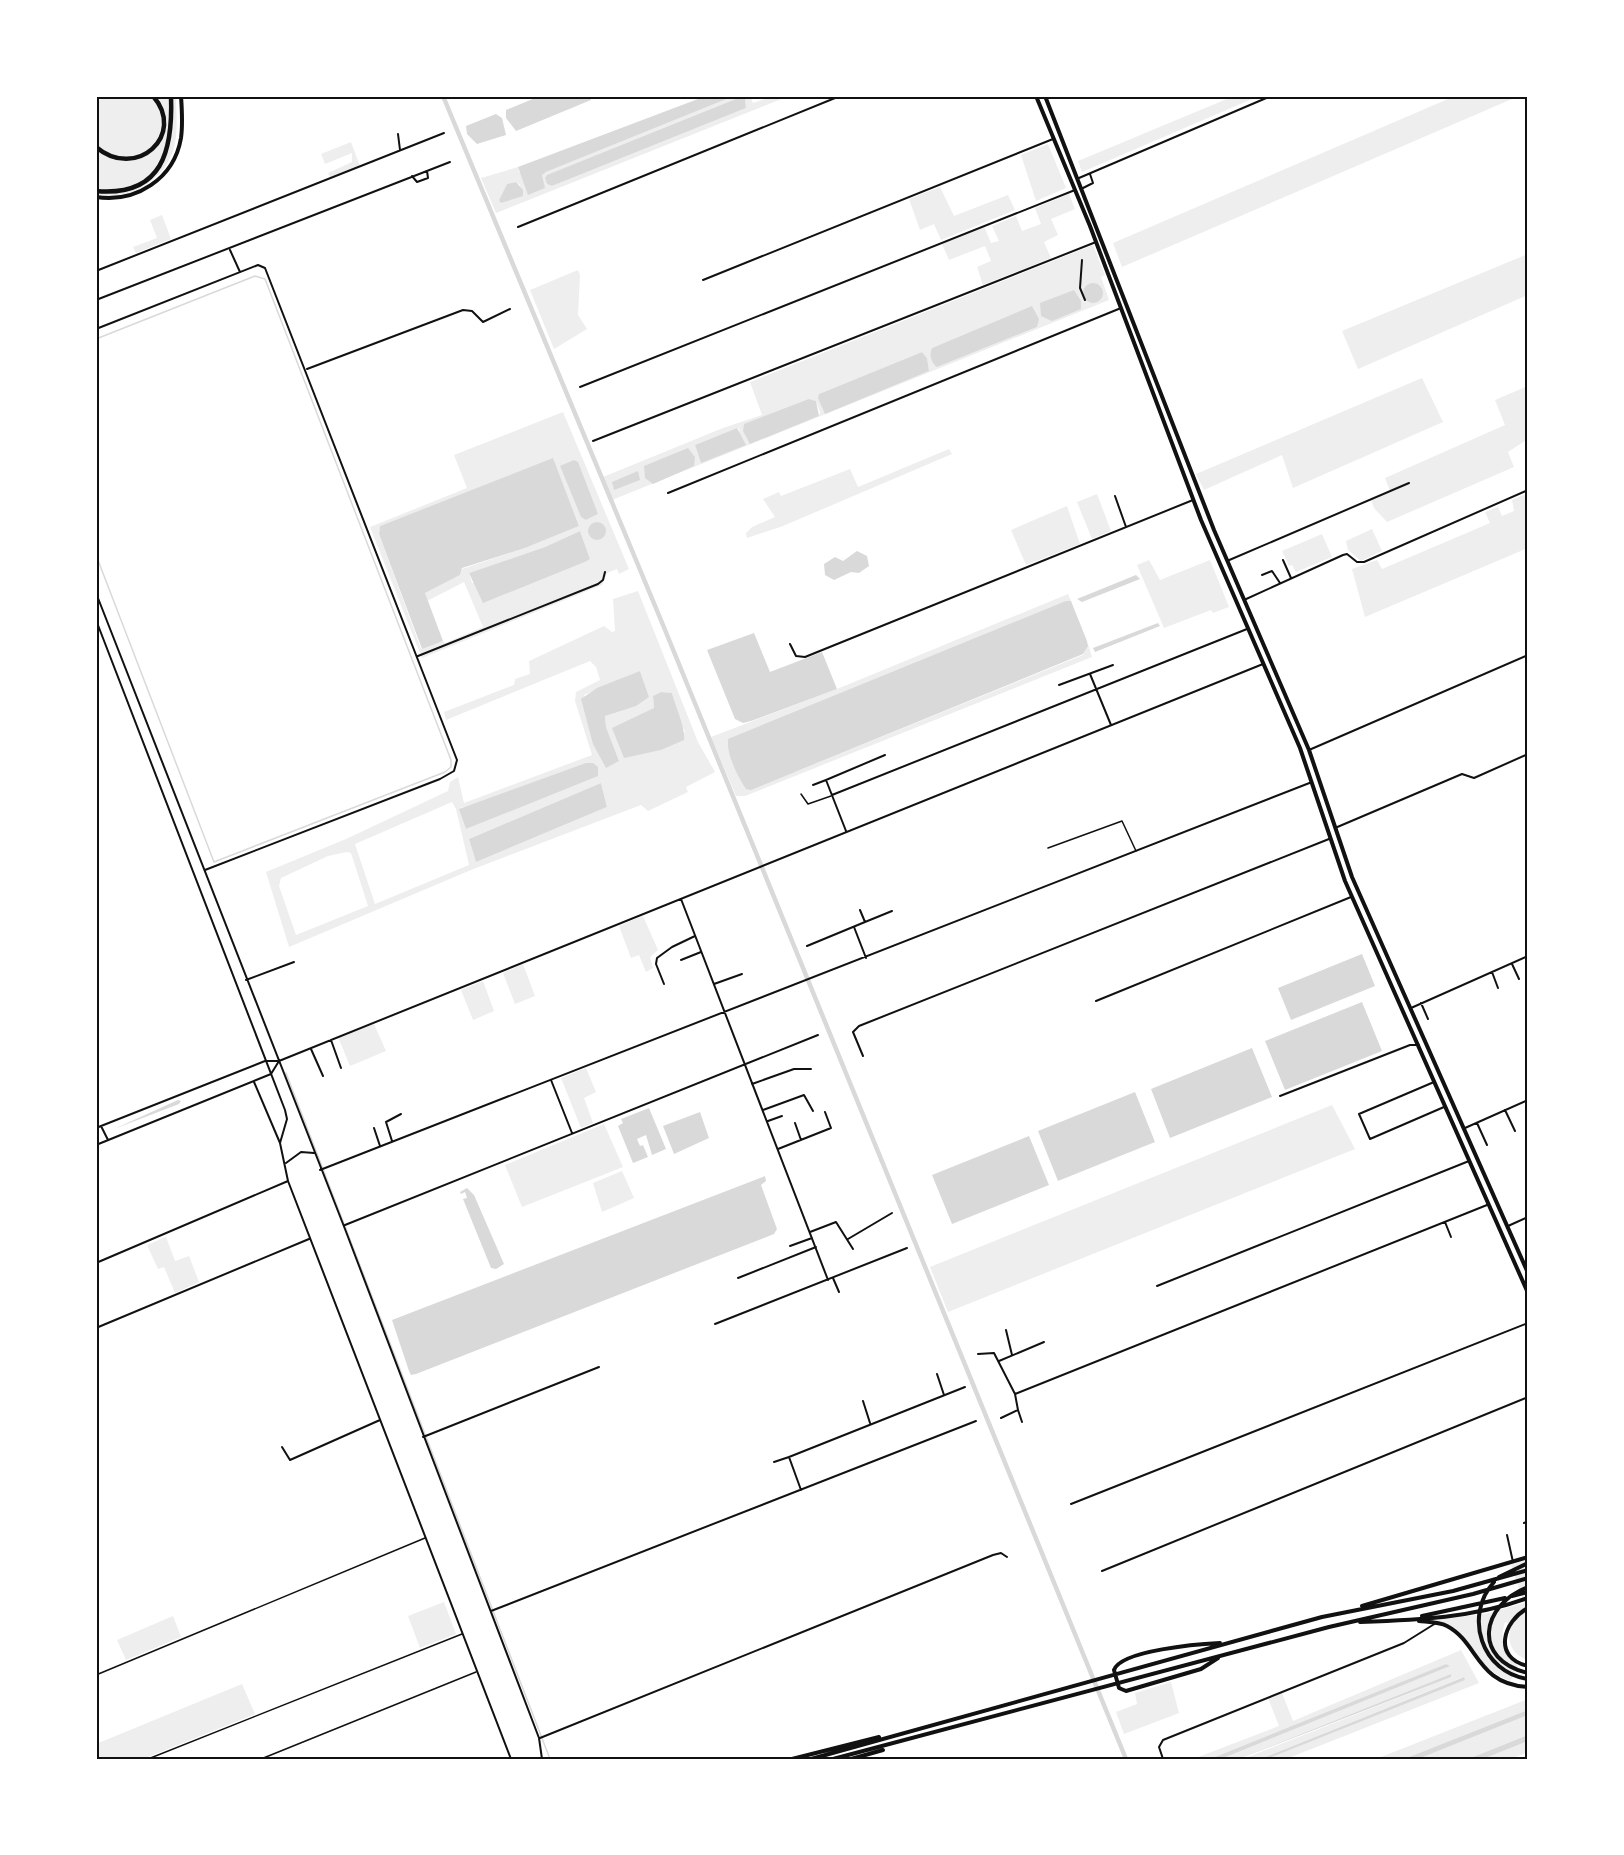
<svg xmlns="http://www.w3.org/2000/svg" width="1624" height="1855" viewBox="0 0 1624 1855" font-family="Poppins,sans-serif">
<style>
.green{fill:#eee;fill-rule:evenodd}
.water{fill:#d9d9d9}
.lines{fill:none;stroke-linecap:round;stroke-linejoin:round}
.stream{stroke:#d9d9d9;stroke-width:1.5}
.canal{stroke:#d9d9d9;stroke-width:4.5}
.service{stroke:#111;stroke-width:1.5}
.minor{stroke:#111;stroke-width:2}
.secondary{stroke:#111;stroke-width:4}
.primary{stroke:#111;stroke-width:4}
.motorway{stroke:#111;stroke-width:4.5}
.neatline{fill:none;stroke:#111;stroke-width:2}
</style>
<rect width="100%" height="100%" fill="#fff"/>
<!-- green -->
<path class="green" d="M107,96H176C176,112 178,127 175,143C168,179 131,201 96,195V102Z
M734,96H750L753,103L773,96H789L496,213L481,178L518,167L519,172L543,180L542,175L546,172ZM745,99L746,108L552,186L547,184L545,178ZM516,182L520,185L523,195L501,203L499,200L507,184Z
M1234,96H1259L1082,172L1078,161Z
M1455,96H1519L1122,267L1113,243Z
M351,142L360,166L330,177L328,173L352,162V153L325,164L321,154Z
M1048,144L1066,188L1036,201L1021,155Z
M940,187L954,216L1008,195L1015,210L941,240L934,224L920,230L909,199Z
M1069,194L1075,209L1051,219L1058,235L1044,242L1051,258L983,285L977,267L991,261L985,246L949,260L942,244L984,226L991,243L999,241L992,226L1016,216L1022,231L1041,224L1035,208Z
M162,215L171,239L136,253L133,247L157,238L150,220Z
M1093,245L1105,275L1101,277L1109,300L612,500L603,477L723,428L762,415L750,382ZM1032,307L1037,327L937,367C931,363 930,355 932,348ZM922,352L927,358L929,371L825,413L819,394ZM809,399L816,401L820,412L819,416L750,444ZM737,428L740,430L701,463L695,445Z
M1528,254V295L1358,369L1342,331Z
M578,270L580,275L578,315L587,329L554,349L530,290Z
M1422,378L1443,422L1293,488L1282,455L1204,490L1196,474Z
M1528,386V439L1508,452L1514,467L1387,522L1374,508L1371,499L1390,491L1385,478L1505,425L1495,400Z
M563,412L629,569L619,574L617,569L607,573L602,585L422,658L370,527L467,488L454,455ZM553,459L579,526L525,548L462,569L460,575L425,593L427,601L464,582L483,627L445,643L443,641L421,649L379,534L380,526ZM560,466L598,514L586,520L581,516ZM580,531L590,559L587,561L472,583L469,573L545,547Z
M949,449L952,454L783,526L747,538L746,533L752,527L775,517L763,499L779,492L781,496L850,469L858,487Z
M1528,493V548L1365,617L1352,569L1377,560L1382,569L1490,523L1485,512L1498,507L1502,516L1514,511L1512,500Z
M1097,494L1111,531L1092,539L1077,502Z
M1067,506L1080,544L1026,565L1011,530Z
M1372,529L1382,551L1361,561L1348,550L1346,541Z
M1322,534L1332,557L1296,572L1292,565L1289,566L1282,551Z
M1149,560L1160,580L1210,560L1229,607L1213,613L1211,610L1164,628L1137,565Z
M638,591L698,742L715,772L686,787L688,792L648,811L641,805L471,870L289,947L266,872L346,839L448,791L450,782L458,777L464,803L592,755L575,701L576,692L600,680L596,667L590,661L446,720L444,712L514,685L515,679L530,674L529,661L604,626L612,632L615,631L613,599ZM640,671L649,697L605,716L606,727L619,761L584,695ZM661,692L672,693L677,715L685,732L661,750L627,756L647,712L654,708L653,696ZM599,771L587,778L466,829L460,808ZM601,783L607,807L476,862L469,839ZM452,802L456,809L469,865L375,904L355,844ZM347,852L351,853L368,906L296,935L279,886L281,878L328,856Z
M1068,594L1071,601L729,739L727,743L795,772L1083,655L1088,644L1092,657L745,796H736L711,737L837,689Z
M643,916L658,950L650,957L653,968L646,972L639,955L631,958L619,926Z
M523,964L535,996L515,1004L503,973Z
M483,981L494,1011L473,1020L461,990Z
M374,1024L386,1051L350,1066L338,1037Z
M586,1068L596,1092L584,1098L593,1123L581,1128L561,1078Z
M1332,1105L1355,1149L948,1312L930,1267Z
M604,1124L623,1167L522,1207L505,1165Z
M622,1171L634,1198L602,1212L593,1183Z
M166,1237L175,1261L189,1256L199,1282L175,1293L164,1267L158,1269L147,1245Z
M1528,1559V1660C1512,1655 1505,1641 1512,1625L1505,1622C1499,1642 1504,1652 1518,1666L1510,1681C1478,1670 1465,1631 1434,1620L1485,1614L1524,1603L1511,1565Z
M444,1602L456,1634L420,1648L408,1616Z
M173,1616L181,1637L126,1660L117,1640Z
M1461,1650L1479,1683L1286,1759H1267L1465,1679L1463,1677L1261,1759H1243L1451,1677V1674L1239,1759H1221L1449,1666L1446,1664L1210,1759H1193L1279,1726L1268,1698L1282,1693L1293,1721Z
M1171,1682L1179,1713L1124,1734L1116,1712L1137,1704L1135,1693Z
M242,1684L255,1714L143,1759H96V1744Z
M1528,1699V1710L1404,1759H1376Z
M1528,1715V1735L1468,1759H1418Z
M1528,1741V1752L1511,1759H1483Z"/>
<!-- water -->
<path class="water" d="M540,96H590L591,100L516,131L506,118V110Z
M706,96H734L546,172L542,175L545,188L528,195L518,167Z
M741,97L745,99L746,108L552,186L547,184L545,178L547,175Z
M496,114L502,118L506,135L477,144L467,134L466,126Z
M516,182L523,190V196L501,203L499,200L507,184Z
M1083 293a10 10 0 1 1 20 0a10 10 0 1 1-20 0Z
M1074,290L1081,301V309L1052,321L1041,316L1040,303Z
M1032,306L1039,319L1037,327L937,367C931,363 929,354 932,348Z
M922,352L927,358L929,371L825,414L818,398L819,394Z
M809,399L816,401L819,416L750,444L743,431L744,424Z
M737,428L746,445L701,463L695,445Z
M688,448L695,457L694,466L653,484L645,478L644,466Z
M553,458L579,526L525,548L462,568L460,575L425,593L443,641L422,649L379,534L380,526Z
M574,460L578,462L598,514L586,520L581,517L560,466Z
M638,471L640,480L614,490L612,482Z
M588 531a9 9 0 1 1 18 0a9 9 0 1 1-18 0Z
M580,531L590,559L587,561L483,603L469,573L545,547Z
M857,551L867,556L869,566L859,573L851,572L834,580L825,575L824,564L835,557L843,561Z
M1136,575L1140,579L1082,602L1077,599Z
M1066,601H1071L1087,641L1088,646L1083,654L751,790L746,789C738,777 726,754 728,739Z
M1158,623L1160,626L1095,652L1093,648Z
M754,633L770,672L822,652L837,689L751,721L743,723L735,719L707,650Z
M640,671L649,697L636,706L605,716L606,727L619,761L606,768L593,744L581,699L597,688Z
M661,692L672,693C675,706 686,729 684,740L661,750L624,758L612,728L654,708L653,696Z
M586,763H593L598,767V776L466,829L459,809Z
M601,783L607,807L476,862L469,839Z
M1362,954L1375,986L1291,1020L1278,988Z
M1362,1002L1382,1051L1285,1090L1265,1041Z
M1252,1048L1272,1097L1170,1138L1151,1089Z
M1135,1092L1155,1142L1058,1181L1038,1131Z
M178,1100L181,1101L179,1104L114,1129Z
M649,1108L666,1149L652,1155L646,1135L637,1139L640,1146L643,1145L648,1157L633,1163L618,1126L623,1123L621,1119Z
M700,1112L709,1138L674,1154L663,1126Z
M1029,1136L1049,1185L952,1224L932,1175Z
M765,1176L766,1181L761,1185L777,1229L774,1234L416,1374L411,1375L409,1371L392,1320Z
M467,1188L474,1195L504,1264L496,1269L491,1268L463,1199L467,1198L465,1192L461,1194L460,1192Z
M1446,1664L1450,1666L1221,1759H1210Z
M1451,1674V1677L1239,1759Z
M1464,1677L1465,1680L1267,1759H1261Z
M1528,1710V1715L1418,1759H1404Z
M1528,1735V1741L1483,1759H1468Z"/>
<g class="lines">
<!-- stream -->
<path class="stream" d="M96,339L255,276L265,279L451,760V767L445,772L214,862L96,555
M286,1073L550,1759"/>
<!-- canal -->
<path class="canal" d="M443,96L663,625L1126,1759"/>
<!-- service -->
<path class="service" d="M801,794L808,804L831,796
M1048,848L1122,821L1136,851
M96,1675L425,1538
M148,1759L462,1634
M261,1759L476,1672"/>
<!-- minor -->
<path class="minor" d="M398,134L400,150
M412,176L417,182L428,178L427,171
M1079,178L1271,96
M1083,188L1093,183L1090,174
M518,227L840,96
M230,250L240,272
M1082,260L1080,288L1085,300
M96,271L444,133
M703,280L1053,139
M96,300L450,162
M96,329L258,265L265,268L457,760L454,771L440,779L205,870
M307,369L463,310L472,311L483,322L510,309
M580,387L1075,190
M593,441L1096,242
M668,493L1121,308
M1115,496L1126,527
M1283,560L1291,578
M1227,561L1409,483
M1262,575L1272,571L1280,583
M96,593L345,1229L539,1738L542,1759
M1244,600L1343,555L1347,554L1357,562H1364L1528,490
M96,620L285,1110L287,1119L280,1143L288,1181L511,1759
M790,644L796,656L805,657L1193,500
M418,656L598,584L603,580L605,572
M1090,674L1111,725
M1059,685L1113,665
M1309,750L1528,655
M813,785L826,780
M832,795L1247,629
M1335,828L1462,774L1474,778L1528,754
M846,831L826,780L885,755
M681,899L828,1280
M865,922L892,911
M854,927L866,958
M807,946L865,922L860,910
M681,960L701,952
M1512,964L1519,979
M1492,972L1498,988
M246,980L294,962
M664,984L656,964L657,958L672,947L695,936
M714,984L742,974
M1096,1001L1351,897
M1421,1003L1428,1019
M1411,1008L1528,956
M331,1040L341,1068
M311,1049L323,1076
M863,1056L853,1032L859,1026L1329,839
M279,1061L1263,664
M551,1080L572,1133
M254,1082L280,1143
M1434,1082L1359,1114L1370,1139L1444,1107
M752,1084L794,1069H811
M1280,1096L1410,1045H1419
M763,1110L804,1095L813,1111
M1505,1110L1515,1131
M768,1121L782,1116
M795,1123L801,1140
M1477,1123L1487,1145
M101,1126L108,1140
M96,1128L265,1061H279L271,1074L96,1145
M374,1128L380,1146
M1465,1128L1528,1100
M392,1141L386,1122L401,1114
M778,1149L831,1128L825,1112
M286,1163L301,1152L314,1153
M320,1170L1312,782
M1445,1222L1451,1237
M345,1225L818,1035
M1508,1226L1528,1217
M810,1232L836,1222L853,1249
M848,1239L892,1213
M790,1246L812,1238
M96,1263L288,1181
M738,1278L816,1247
M833,1278L839,1292
M1157,1286L1469,1161
M715,1324L907,1248
M96,1328L309,1239
M1006,1330L1012,1355
M978,1354L994,1353L1015,1394L1487,1205
M999,1361L1044,1342
M937,1374L944,1395
M863,1401L870,1423
M1018,1410L1022,1422
M1001,1418L1018,1410L1015,1394
M423,1437L599,1367
M282,1447L290,1460L380,1420
M774,1462L789,1457
M801,1490L789,1457L965,1387
M1071,1504L1528,1323
M1524,1523L1528,1521
M1507,1535L1513,1562
M1102,1571L1528,1397
M491,1611L976,1421
M540,1738L993,1555L1001,1553L1007,1557
M1163,1759L1159,1747L1163,1740L1404,1643L1436,1623"/>
<!-- secondary -->
<path class="secondary" d="M96,197C136,203 174,179 181,138C183,124 182,110 181,96"/>
<!-- primary -->
<path class="primary" d="M1036,96L1090,226L1201,520L1300,748L1345,881L1528,1293
M1045,96L1214,530L1309,750L1352,877L1528,1273
M1499,1577L1528,1563
M1494,1582C1463,1616 1482,1673 1528,1679
M1528,1587C1480,1605 1472,1660 1528,1673
M1512,1596L1528,1592
M1362,1606L1528,1557
M1528,1608C1503,1621 1492,1658 1528,1666
M1422,1616L1505,1598
M1419,1621C1428,1622 1439,1622 1447,1626C1479,1643 1476,1684 1528,1687
M1360,1622C1417,1620 1474,1618 1528,1598
M1218,1658L1201,1669L1126,1691L1119,1688L1114,1670C1121,1650 1200,1644 1220,1643
M792,1759L879,1737
M811,1759L1322,1617L1453,1591L1528,1570
M833,1759L1329,1627L1473,1594L1528,1578
M851,1759L883,1750"/>
<!-- motorway -->
<path class="motorway" d="M96,98L99,96
M96,147C136,181 187,135 153,96
M96,191C163,197 173,150 171,96"/>
</g>
<!-- border -->
<rect width="1624" height="1855" fill="none" stroke="#ffffff" stroke-width="195"/>
<rect x="98" y="98" width="1428" height="1660" class="neatline"/>
</svg>
